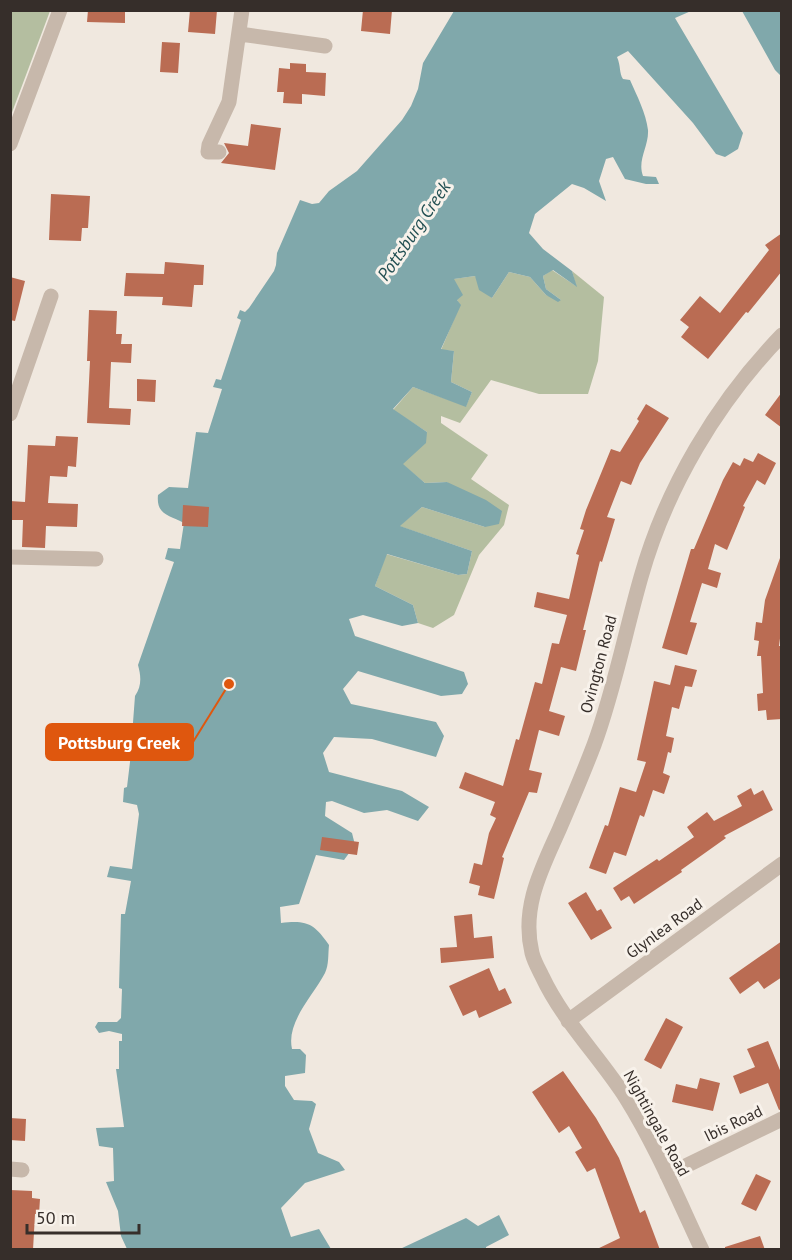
<svg xmlns="http://www.w3.org/2000/svg" width="792" height="1260" viewBox="0 0 792 1260" font-family="'PT Sans',sans-serif">
<style>
.green{fill:#b4bea0}
.water{fill:#80a8ab}
.building{fill:#ba6c53}
.lines{fill:none;stroke-linecap:round;stroke-linejoin:round}
.minor{stroke:#c7b8ab;stroke-width:15}
.labels{text-anchor:middle;stroke-width:6;stroke-linejoin:round;paint-order:stroke}
.street-label{font-size:16px;fill:#362e2a;stroke:#f8f2eb}
.water-label{font-size:18px;font-style:italic;fill:#235053;stroke:#f8f2eb}
.leader{fill:none;stroke:#df570e;stroke-width:2}
.callout-dot{fill:#df570e;stroke:#f8f2eb;stroke-width:2}
.callout{fill:#df570e;stroke:#df570e;stroke-width:2}
.callout-label{font-size:18px;text-anchor:middle;font-weight:bold;fill:#fff}
</style>
<rect width="100%" height="100%" fill="#f0e8df"/>
<!-- green -->
<path class="green" d="M11,11H50L11,115L10,12Z
M552,270L576,286L572,271L604,297L598,361L588,394H539L491,380L460,423L441,416V423L488,455L471,479L509,505L504,525L479,555L454,615L433,628L418,623L413,605L375,586L386,554L458,575L467,574L472,551L399,526L422,507L485,527L447,482L425,483L402,464L427,432L393,410L413,387L466,406L472,392L451,382L454,351L441,350L460,305L457,300L453,279L475,276L492,298L509,272L530,277L546,295L561,300L546,289L543,276Z"/>
<!-- water -->
<path class="water" d="M454,11H691L675,18L743,133L738,149L725,157L716,154L693,123L628,51L617,57C621,66 619,73 623,79L630,80C637,96 646,113 648,130C649,146 637,160 643,176L656,177L659,184H646L625,179L613,157L606,159L599,181L606,201L584,188L572,184L535,214L529,233L543,249L572,271L577,287L553,270L543,276L546,289L561,300L558,302L546,295L530,277L509,272L492,298L479,290L475,276L454,279L463,295L457,300L461,305L441,349L454,351L451,382L472,392L466,407L413,387L393,409L427,432L426,443L403,464L425,483L447,482L486,500L502,511L499,524L485,527L422,507L400,526L472,551L467,574L458,575L387,554L375,586L413,605L418,623L402,626L363,615L349,619L355,636L464,672L468,684L462,694L441,696L358,671L343,689L351,704L436,722L444,736L436,757L372,739L334,737L323,753L329,772L402,791L429,807L418,821L387,810L364,813L332,801L326,802L325,816L352,833L355,845L344,860L316,855L299,904L280,907L281,923C308,920 314,924 329,945C328,954 329,965 325,973C313,996 286,1022 292,1049H300L306,1055L305,1073L285,1076V1086L294,1100L312,1101L316,1104L309,1129L318,1153L339,1162L345,1170L305,1183L281,1208L291,1237L319,1229L331,1249H127L121,1236L118,1211L106,1182L114,1181L113,1148L99,1146L96,1128L124,1127L116,1069H119V1041H122V1034L109,1031L99,1033L95,1027L98,1022H117L121,1018L122,989L119,988L121,914H125L131,881L107,877L110,866L132,869L139,814L137,805L123,802L124,788L127,787L130,762L135,696C142,686 141,676 138,665L174,562L165,559L168,548L180,549L184,523C169,515 156,515 158,495L169,487L188,488L196,432L208,433L222,389L213,387L216,379L221,380L241,320L237,318L240,310L245,312L249,308L274,271L276,265L277,253L300,200L312,204L319,203L329,191L357,171L402,120L411,106L418,89L423,63Z
M742,11H781V76L775,70Z
M499,1215L509,1235L486,1247V1249H400L466,1218L478,1226Z"/>
<!-- building -->
<path class="building" d="M88,10H125V23L87,22Z
M190,10H217L215,34L188,32Z
M363,10H392L390,34L361,31Z
M162,42L180,43L178,73L160,72Z
M290,63L306,64V72L326,73L325,96L302,94V104L283,103L284,92H277L279,68L290,69Z
M251,124L281,128L275,170L221,163L229,153L224,143L248,146Z
M51,194L90,196L88,228H82L81,241L49,240Z
M782,233V271L748,313L746,312L708,359L681,337L689,327L680,320L700,296L720,313L769,250L765,245Z
M165,262L204,265L203,285H194L192,307L162,305L163,297L124,296L126,273L164,274Z
M10,277L25,281L15,321L10,320Z
M89,310L117,311L116,334H122L121,344H132L131,363L111,362L109,408L131,409L130,425L87,423L90,361H87Z
M137,379L156,380L155,402L137,401Z
M782,392V428L765,415Z
M646,404L669,418L640,463L631,485L621,481L607,517L615,519L602,562L600,561L583,630H586L576,671L561,667L549,711L565,716L559,736L539,730L529,770L542,773L537,793L529,792L502,857L504,858L494,899L478,895L480,886L469,883L474,863L482,865L489,833L496,818L490,815L495,802L459,788L465,772L503,786L516,739L519,740L535,682L542,684L552,643L559,644L567,615L534,607L537,592L569,599L579,555L576,554L584,530L580,529L586,510L611,449L620,452L639,421L637,419Z
M56,436L78,437L76,467L68,466L67,477L50,476L48,503L78,504L77,527L46,526L45,548L22,547L23,520H10V501L25,502L28,445L55,446Z
M758,453L776,463L765,485L757,480L743,506L745,507L727,550L715,544L708,569L721,573L717,588L702,583L690,622L697,623L687,655L662,648L691,549H694L723,480L733,462L740,466L744,458L753,462Z
M183,505L209,507L208,527L182,526Z
M780,558H782V623L779,646H782V719L767,720L766,710L758,711L757,694L763,693L761,656H757L759,641L754,640L756,622L762,623L765,600Z
M675,665L697,670L692,687L685,686L679,709L672,707L666,736L674,738L671,753L668,752L663,773L670,776L664,794L653,790L644,817L640,815L626,856L614,852L606,874L589,868L605,825L608,826L620,787L636,792L646,762L637,760L654,681L670,685Z
M751,788L754,795L763,790L773,810L724,836L726,838L681,870L682,872L634,904L629,896L621,901L613,888L657,859L659,861L694,837L687,827L707,812L714,821L742,806L737,796Z
M322,837L359,842L357,855L320,850Z
M586,892L597,911L601,909L612,928L591,940L568,903Z
M472,914L474,938L492,936L494,958L441,963L440,948L457,947L454,916Z
M782,941V977L764,989L758,981L740,994L729,978Z
M489,968L499,991L505,988L512,1003L479,1018L476,1010L463,1016L449,986Z
M666,1018L683,1027L661,1069L644,1060Z
M768,1041L782,1075V1109L779,1110L768,1083L740,1094L733,1076L755,1067L747,1049Z
M563,1071L596,1118L619,1158L640,1213L645,1210L660,1250H595L620,1238L595,1168L587,1172L575,1152L582,1148L569,1126L559,1133L532,1092Z
M700,1078L720,1083L713,1111L672,1102L676,1084L697,1089Z
M10,1118L26,1119L25,1141L10,1140Z
M756,1174L771,1181L756,1211L741,1204Z
M10,1190L32,1191V1198L40,1199L39,1214H35L33,1250H10Z
M760,1236L765,1250H725V1247Z"/>
<g class="lines">
<!-- minor -->
<path class="minor" d="M240,34L325,46
M10,144L60,10
M219,152H208L209,145L229,102L242,10
M10,414L51,296
M10,557L96,559
M568,1021L782,864
M10,1169L22,1170
M667,1175L782,1119
M702,1250C678,1199 656,1146 626,1098C599,1056 563,1021 542,976C538,968 534,961 532,953C521,908 541,870 559,830C571,802 583,774 594,745C614,691 625,633 641,577C666,488 717,402 782,335"/>
</g>
<g class="labels">
<!-- street labels -->
<g class="street-label">
<text transform="translate(598 664) rotate(-75)" y="6">Ovington Road</text>
<text transform="translate(664 928) rotate(-36)" y="6">Glynlea Road</text>
<text transform="translate(657 1123) rotate(61)" y="6">Nightingale Road</text>
<text transform="translate(733 1123) rotate(-26)" y="6">Ibis Road</text>
</g>
<!-- water labels -->
<g class="water-label">
<text transform="translate(414 231) rotate(-56)" y="6">Pottsburg Creek</text>
</g>
</g>
<!-- callouts -->
<path class="leader" d="M229 684L193 742"/>
<circle class="callout-dot" cx="229" cy="684" r="6"/>
<rect class="callout" x="46" y="724" width="147" height="36" rx="6"/>
<g class="callout-label">
<text x="119" y="749">Pottsburg Creek</text>
</g>
<!-- border -->
<rect width="792" height="1260" fill="none" stroke="#362e2a" stroke-width="24"/>
<!-- scale -->
<path d="M27 1224v9h112v-9" fill="none" stroke="#362e2a" stroke-width="3"/>
<text x="36" y="1224" font-size="18" fill="#362e2a" stroke="#f8f2eb" stroke-width="4.5" paint-order="stroke">50 m</text>
</svg>
